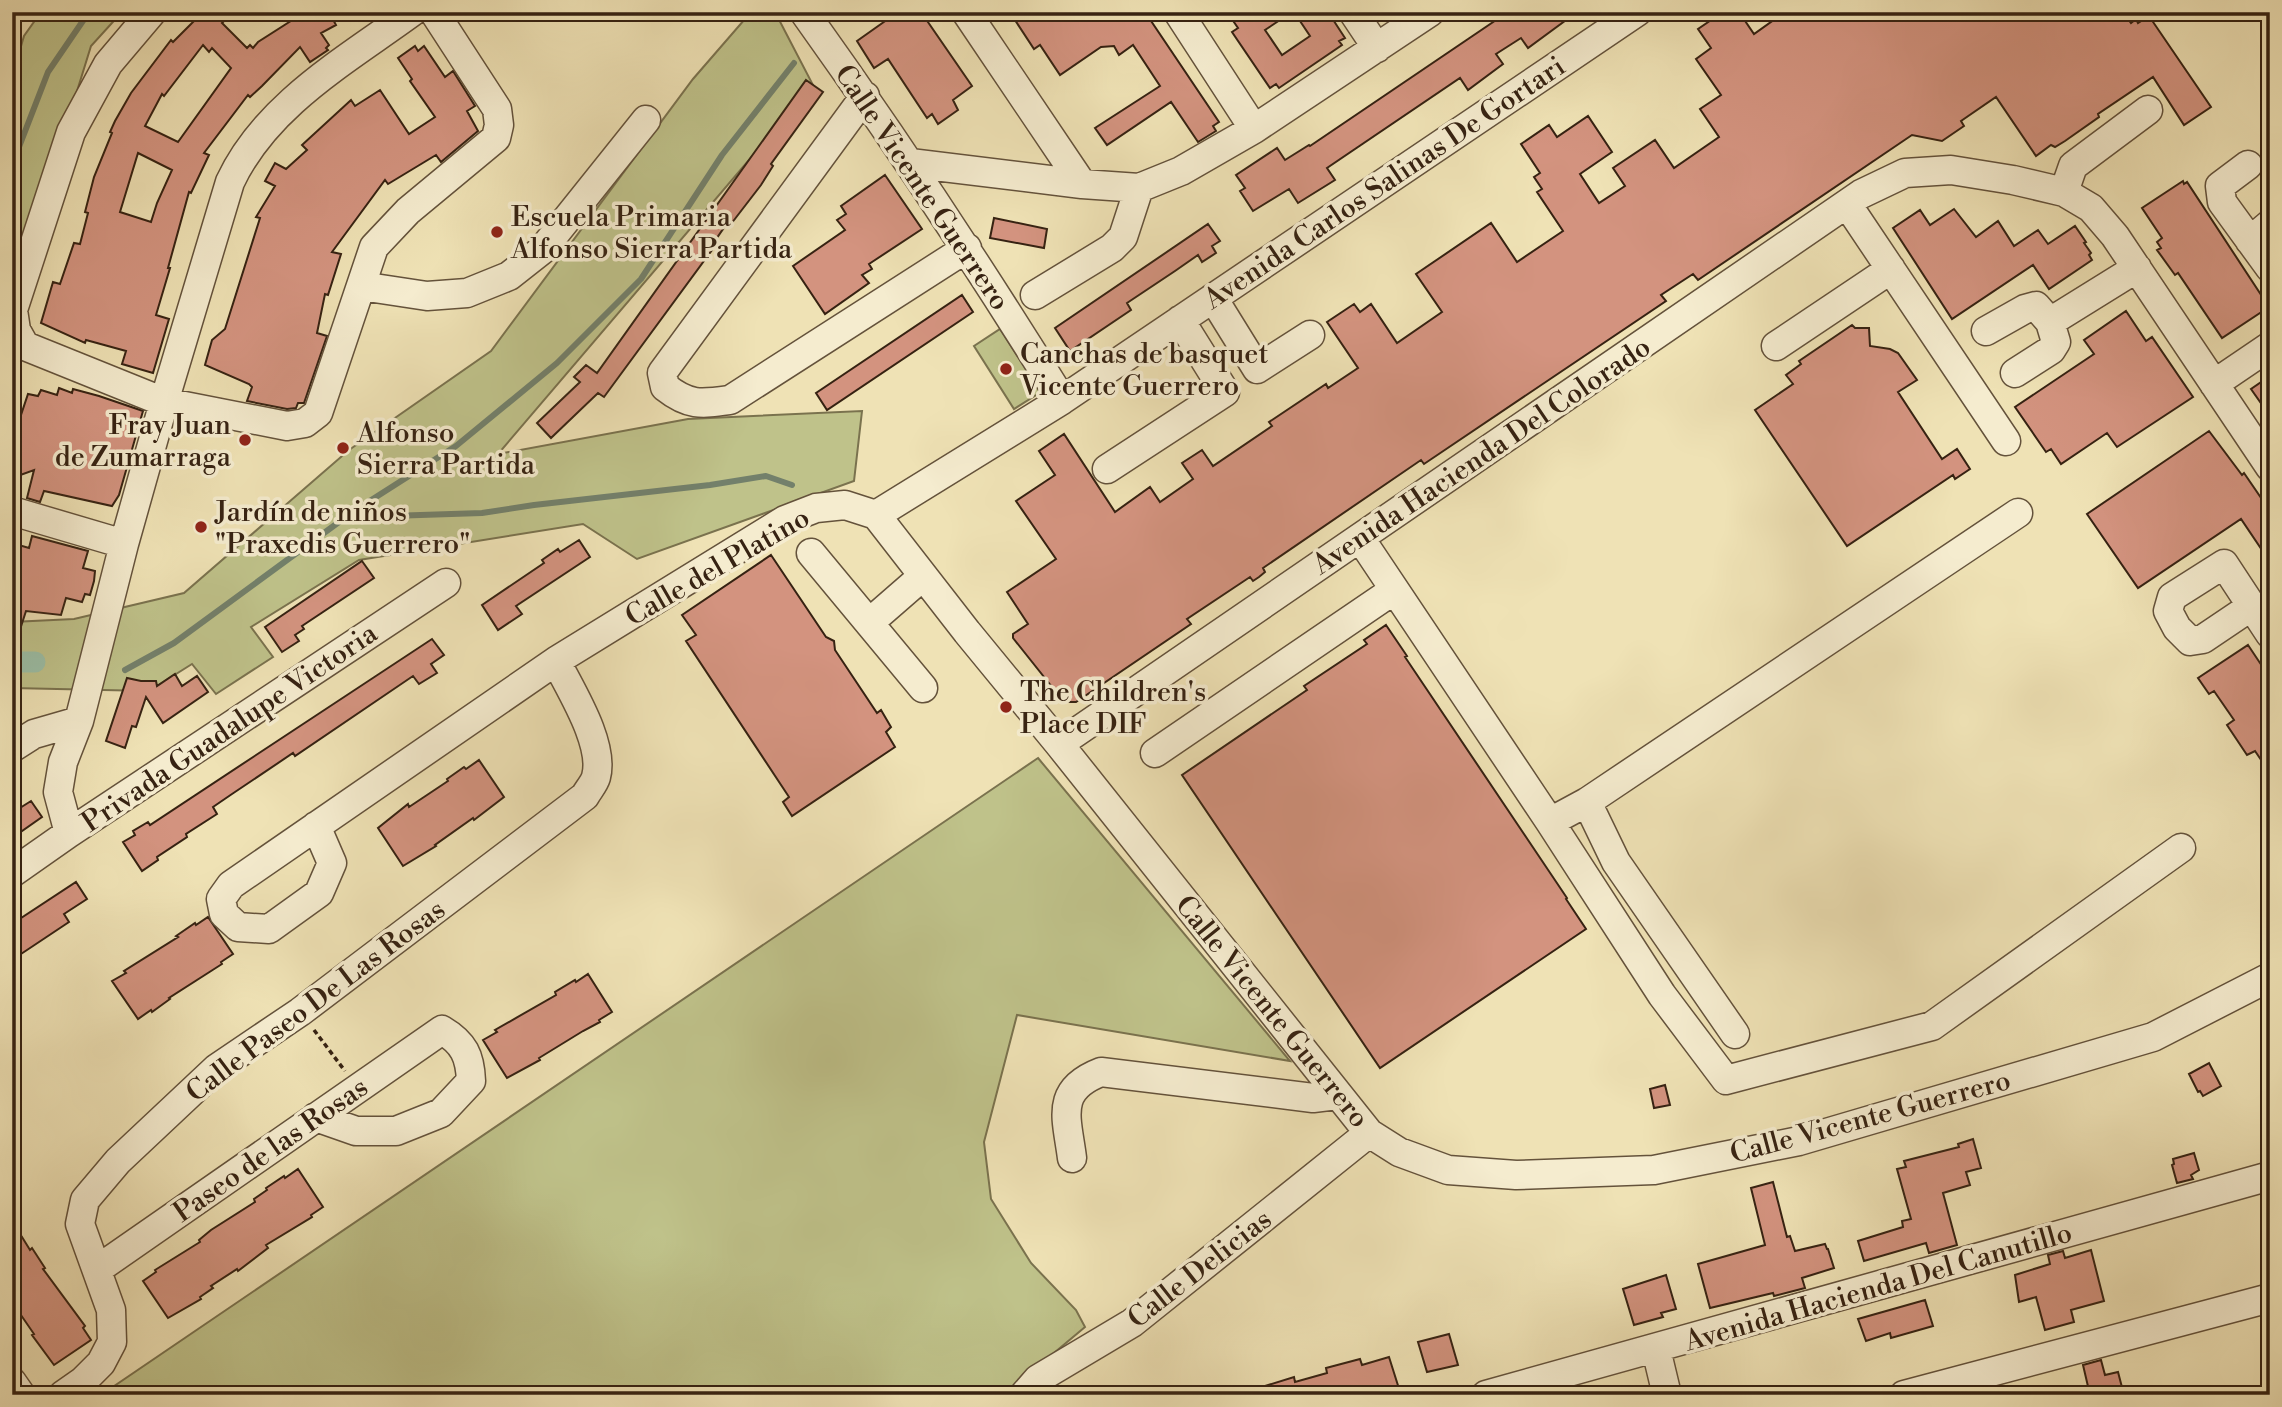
<svg xmlns="http://www.w3.org/2000/svg" width="2282" height="1407" viewBox="0 0 2282 1407" font-family="'Libre Bodoni',serif">
<style>
.green{fill:#bfc28a;stroke:#7a724e;stroke-width:2}
.lines{fill:none;stroke-linecap:round;stroke-linejoin:round}
.stream{stroke:#73806b;stroke-width:6}
.canal{stroke:#9bbfa7;stroke-width:21}
.building{fill:#d3937f;stroke:#362212;stroke-width:2;fill-rule:evenodd}
.minor-casing{stroke:#64523b;stroke-width:31}
.path{stroke:#362212;stroke-width:3.5;stroke-dasharray:5 3.5;stroke-linecap:butt}
.minor{stroke:#f5eccf;stroke-width:28}
.poi-dot{fill:#8f2418;stroke:#f5eccf;stroke-width:2.5}
.labels{text-anchor:middle;stroke-width:7;stroke-linejoin:round;paint-order:stroke}
.street-label{font-size:28px;fill:#362212;stroke:#f5eccf}
.poi-label{font-size:28px;fill:#362212;stroke:#f5eccf;text-anchor:start}
</style>
<rect width="100%" height="100%" fill="#efe2b5"/>
<filter id="stains"><feTurbulence type="fractalNoise" baseFrequency=".00286" numOctaves="4"/><feColorMatrix values="0 0 0 0 .2 0 0 0 0 .09 0 0 0 0 .02 0 0 0 .5 -.17"/></filter>
<radialGradient id="worn" r=".72"><stop offset=".6" stop-color="#630" stop-opacity="0"/><stop offset="1" stop-color="#630" stop-opacity=".3"/></radialGradient>
<!-- green -->
<path class="green" d="M41,12H122L91,46L12,301V77L24,36Z
M751,12H775L813,85L498,454L688,419L862,411L854,481L637,559L583,524L359,560L251,627L273,657L216,694L192,664L149,691L12,688V622L74,619L184,593L349,450L491,351L693,79Z
M1000,329L1041,392L1014,409L974,346Z
M1038,758L1290,1061L1017,1015L984,1142L991,1199L1031,1263L1076,1310L1085,1327L1004,1395H101Z"/>
<g class="lines">
<!-- stream -->
<path class="stream" d="M12,165L48,72L89,12
M354,511L390,516L482,513L534,505L710,485L766,476L792,485
M125,670L174,643L354,511L456,446L557,363L641,279L722,155L794,63"/>
<!-- canal -->
<path class="canal" d="M12,662H35"/>
</g>
<!-- building -->
<path class="building" d="M203,12H233L222,23L247,48L250,45L253,48L258,42L305,12H329L336,25L321,33L329,45L326,48L328,50L310,62L300,47L262,86L250,97L248,95L204,153L209,155L191,193L189,192L168,268H170L156,315L169,319L153,373L122,364L126,351L86,340L85,343L41,323L53,282L60,284L74,243L80,244L88,213L85,212L94,177L112,133L110,132L115,121L131,93L171,40L173,42ZM203,45L209,52L212,48L231,68L178,142L145,126L162,94L164,96ZM138,153L172,170L157,203L151,222L120,212Z
M898,12H921L972,86L953,100L958,110L938,124L932,114L927,118L888,59L874,68L857,41Z
M1021,12H1145L1219,122L1213,126L1216,131L1198,142L1171,102L1107,145L1095,128L1160,86L1133,45L1119,55L1114,46L1101,47L1060,75L1040,45L1034,49L1013,17Z
M1227,12H1292L1265,30L1282,55L1310,36L1294,12H1328L1345,38L1339,41L1342,45L1279,88L1276,84L1270,88L1232,32L1238,28Z
M1508,12H1577L1528,48L1521,38L1496,54L1503,64L1468,90L1460,78L1327,168L1335,180L1298,203L1289,189L1253,211L1240,191L1245,188L1236,175L1277,148L1285,160L1309,145L1310,146Z
M1723,12H1739L1754,34L1785,12H1860L1864,19L1874,12H2123L2131,23L2136,19L2138,23L2149,16L2211,107L2184,125L2153,77L2098,114L2099,117L2065,141L2055,147L2051,145L2036,156L1996,97L1961,121L1964,126L1942,141L1912,135L1698,280L1693,274L1661,295L1666,301L1424,464L1421,460L1263,568L1265,572L1259,577L1253,581L1250,577L1187,619L1191,624L1076,702H1064L1013,638V634L1028,624L1007,592L1056,559L1016,501L1055,475L1039,451L1064,434L1115,512L1150,487L1160,502L1193,479L1182,463L1202,450L1213,466L1272,426L1269,422L1326,384L1328,388L1358,368L1327,322L1354,304L1360,312L1371,304L1397,343L1442,312L1416,274L1491,223L1517,262L1563,231L1537,192L1542,189L1534,177L1540,173L1521,144L1549,125L1557,137L1588,116L1612,152L1580,174L1599,203L1625,186L1613,168L1655,140L1674,168L1719,137L1700,109L1721,95L1696,59L1711,48L1698,29Z
M415,46L418,51L424,46L445,77L453,71L475,106L467,111L478,131L441,162L436,155L388,184L385,180L332,252L341,254L328,295L325,294L317,333L327,336L304,403H298L296,408L287,409L247,401L252,387L249,384L205,365L212,340L225,329L260,218L256,217L275,186L265,181L275,163L286,169L307,150L302,145L351,100L355,106L380,90L409,134L435,117L410,81L412,79L398,58Z
M806,80L823,92L771,164L773,166L761,185L731,224L728,222L710,248L712,250L604,397L598,393L551,438L537,423L580,382L574,377L586,365L597,373Z
M885,175L922,229L869,264L872,269L862,275L869,283L825,314L793,266L845,230L837,220L846,214L841,206Z
M2183,181L2184,184L2187,182L2269,307L2222,338L2178,273L2175,275L2157,250L2161,248L2157,242L2162,238L2142,208Z
M1954,209L1976,237L1998,221L2014,246L2038,230L2048,244L2075,226L2086,242L2084,243L2091,253L2089,255L2092,260L2049,289L2033,265L1952,319L1893,228L1920,210L1930,225Z
M994,218L1047,229L1044,248L990,238Z
M1208,224L1220,241L1212,246L1216,253L1202,262L1198,255L1175,271L1127,303L1131,310L1070,351L1055,328Z
M962,295L973,312L827,410L816,393Z
M2126,311L2146,341L2152,337L2193,397L2117,447L2107,433L2061,464L2051,449L2046,452L2015,407L2094,354L2084,340Z
M1852,325L1855,328H1869L1870,346L1890,349L1898,353L1917,380L1898,392L1942,459L1957,449L1970,469L1955,479L1953,475L1847,546L1755,410L1793,384L1786,375L1801,364L1799,361Z
M2270,376V416L2251,389Z
M59,388L72,393L73,389L99,396L143,411L119,495L112,506L44,491L40,502L27,498L34,470L12,478V442L28,394L38,396L41,390L57,395Z
M2209,431L2242,475L2244,473L2270,511V562L2241,519L2138,588L2087,514Z
M32,536L88,551L83,568L95,571L94,581L90,595L85,594L82,602L66,598L61,615L26,611L16,642L12,641V543L29,548Z
M579,540L590,557L516,606L522,614L498,630L482,605L544,563L542,560L558,549L560,552Z
M771,555L826,637L834,641L835,650L877,713L881,710L891,727L886,732L895,747L792,816L783,802L789,797L686,641L696,635L682,615Z
M362,561L374,578L302,626L304,629L295,635L299,641L282,652L265,627Z
M1386,625L1407,656L1405,657L1567,898L1566,899L1586,929L1380,1068L1182,775L1307,690L1304,686L1367,644L1364,640Z
M432,639L444,655L431,664L437,673L419,684L413,676L295,756L293,753L232,794L213,807L217,814L186,834L187,837L157,857L158,860L142,871L123,842L135,835L133,831L148,822L150,825Z
M2248,645L2270,678V773L2255,751L2247,755L2227,725L2234,720L2214,691L2209,694L2198,678Z
M175,674L182,686L197,676L208,692L163,723L146,697L136,727L132,726L125,748L106,741L127,678L141,681H156L157,686Z
M479,760L504,797L474,820L473,818L435,845L436,846L403,866L378,828L408,804L409,807L448,781L447,779L464,767L466,769Z
M31,801L42,817L12,838V813Z
M76,882L87,899L64,914L69,922L12,960V924Z
M208,917L233,954L221,962L222,964L169,998L170,999L152,1012L151,1010L138,1019L112,981L126,973L124,971L178,937L176,936L195,923L196,925Z
M588,974L612,1012L599,1020L600,1022L583,1031L539,1058L540,1060L507,1078L483,1040L497,1032L495,1030L556,995L555,992L575,980L576,982Z
M2209,1063L2221,1086L2203,1096L2200,1091L2198,1092L2189,1074Z
M1665,1085L1670,1105L1654,1108L1650,1089Z
M1973,1139L1981,1168L1966,1172L1970,1185L1943,1193L1957,1245L1929,1253L1926,1243L1864,1261L1858,1241L1903,1227L1902,1221L1911,1219L1897,1169L1906,1167L1904,1161L1959,1147L1958,1144Z
M2194,1153L2199,1170L2191,1175L2193,1179L2177,1183L2172,1165L2174,1164L2173,1159Z
M298,1169L323,1207L311,1215L312,1217L266,1245L268,1248L238,1271L237,1269L211,1286L213,1288L200,1297L201,1299L168,1318L143,1281L156,1272L155,1270L200,1242L199,1240L211,1230L255,1202L254,1199L267,1190L266,1188L284,1176L285,1178Z
M1773,1182L1787,1237L1790,1236L1795,1251L1825,1244L1827,1249H1828L1834,1268L1802,1278L1805,1288L1774,1296L1773,1293L1710,1308L1698,1264L1765,1245L1751,1188Z
M22,1237L30,1250L32,1248L45,1268L43,1269L85,1326L83,1328L91,1340L54,1365L32,1335L34,1334L12,1302V1244Z
M2091,1250L2104,1301L2071,1310L2074,1322L2045,1330L2036,1297L2019,1302L2015,1275L2050,1264L2048,1255L2063,1251L2065,1258Z
M1666,1275L1676,1309L1661,1313L1663,1317L1634,1325L1623,1289Z
M1925,1300L1933,1326L1891,1338L1890,1333L1866,1341L1858,1319Z
M1449,1334L1458,1365L1427,1372L1418,1342Z
M1389,1357L1401,1395H1250L1249,1391L1294,1377L1295,1382L1327,1373L1326,1368L1360,1359L1362,1365Z
M2101,1360L2105,1375L2118,1372L2124,1395H2090L2083,1365Z"/>
<g class="lines">
<defs>
<path id="minor" d="M152,12L108,64L71,132L13,310L16,330L25,346L164,402L287,426L305,423L318,413L374,247L408,211L496,138L499,125L497,109L434,12
M804,12C895,139 980,268 1062,400
M966,12L1082,184
M1178,12L1254,129
M1353,12L1377,48
M865,96L662,373L665,387C689,406 701,404 730,400L967,248
M910,163L1082,184L1139,188L1181,171L1254,129L1430,12
M2248,165L2220,186L2222,202L2270,268
M2064,192L2073,166L2148,110
M1847,204L2006,441
M2250,241L2270,224
M361,286L427,296L467,293L509,276L542,250L646,120
M1035,295L1112,248L1123,237L1139,188
M1213,298L1257,369L1310,335
M2050,322L2137,268
M1986,331L2025,309L2036,306L2050,322L2056,342L2051,350L2015,373
M1776,346L1891,269
M2214,384L2270,346
M1107,469L1225,392L1180,320
M12,511L124,544
M876,515L967,632L1059,744L1369,1133L1399,1152L1448,1170L1516,1175L1654,1170L1799,1141L2153,1037L2270,977
M1360,538L1550,822L1662,995L1726,1080L1932,1026L2181,848
M811,553L923,688
M2252,606L2203,639L2190,641L2177,628L2168,611L2172,597L2224,564L2270,634
M869,623L923,576
M1059,744L1861,194L1905,173L1951,170L2013,180L2064,192L2091,208L2115,236L2270,467
M12,748L34,734L79,721
M1155,753L1394,590
M1587,802L1616,862L1735,1034
M1550,822L1587,802L2018,513
M316,826L332,863L319,893L269,929L238,927L224,914L221,899L231,885L556,661L785,520L816,508L845,505L876,515L1062,400L1637,12
M69,833L58,792L63,762L79,721L124,544L164,402L230,182C266,105 345,61 412,12
M12,873L69,833L446,583
M1072,1158C1067,1118 1054,1090 1101,1072L1313,1098L1337,1095
M98,1269L442,1030C464,1043 470,1056 471,1081L441,1113L396,1131H356L316,1117
M1656,1349L1667,1395
M12,1382L21,1395
M63,1395L83,1381L101,1363L112,1342L111,1310L80,1224L85,1200L118,1161L217,1068L300,1012L585,796C588,790 594,784 596,777C605,744 571,691 556,661
M1024,1395L1038,1379L1132,1323L1369,1133
M1486,1395L2270,1176
M1904,1395L2270,1298"/>
</defs>
<!-- minor casing -->
<use href="#minor" class="minor-casing"/>
<!-- path -->
<path class="path" d="M314,1030L345,1071"/>
<!-- minor -->
<use href="#minor" class="minor"/>
</g>
<!-- markers -->
<g class="poi-dot">
<circle cx="497" cy="232" r="7"/>
<circle cx="1006" cy="369" r="7"/>
<circle cx="245" cy="440" r="7"/>
<circle cx="343" cy="448" r="7"/>
<circle cx="201" cy="527" r="7"/>
<circle cx="1006" cy="707" r="7"/>
</g>
<g class="labels">
<!-- street labels -->
<g class="street-label">
<text transform="translate(1384 182) rotate(-34)" y="10">Avenida Carlos Salinas De Gortari</text>
<text transform="translate(923 187) rotate(56)" y="10">Calle Vicente Guerrero</text>
<text transform="translate(1481 455) rotate(-34)" y="10">Avenida Hacienda Del Colorado</text>
<text transform="translate(717 566) rotate(-30)" y="10">Calle del Platino</text>
<text transform="translate(229 727) rotate(-34)" y="10">Privada Guadalupe Victoria</text>
<text transform="translate(315 1000) rotate(-37)" y="10">Calle Paseo De Las Rosas</text>
<text transform="translate(1273 1011) rotate(51)" y="10">Calle Vicente Guerrero</text>
<text transform="translate(1870 1116) rotate(-15)" y="10">Calle Vicente Guerrero</text>
<text transform="translate(270 1149) rotate(-35)" y="10">Paseo de las Rosas</text>
<text transform="translate(1199 1268) rotate(-38)" y="10">Calle Delicias</text>
<text transform="translate(1878 1286) rotate(-16)" y="10">Avenida Hacienda Del Canutillo</text>
</g>
<!-- poi labels -->
<g class="poi-label">
<text x="511" y="226">Escuela Primaria<tspan x="511" dy="32">Alfonso Sierra Partida</tspan></text>
<text x="1020" y="363">Canchas de basquet<tspan x="1020" dy="32">Vicente Guerrero</tspan></text>
<text x="231" y="434" text-anchor="end">Fray Juan<tspan x="231" dy="32">de Zumarraga</tspan></text>
<text x="357" y="442">Alfonso<tspan x="357" dy="32">Sierra Partida</tspan></text>
<text x="215" y="521">Jardín de niños<tspan x="215" dy="32">"Praxedis Guerrero"</tspan></text>
<text x="1020" y="701">The Children's<tspan x="1020" dy="32">Place DIF</tspan></text>
</g>
</g>
<!-- margin -->
<rect width="2282" height="1407" fill="none" stroke="#efe2b5" stroke-width="42"/>
<rect x="14" y="14" width="2254" height="1379" fill="none" stroke="#362212" stroke-width="3.5"/>
<rect x="21" y="21" width="2240" height="1365" fill="none" stroke="#362212" stroke-width="2"/>
<rect width="100%" height="100%" filter="url(#stains)"/>
<rect width="100%" height="100%" fill="url(#worn)"/>
</svg>
